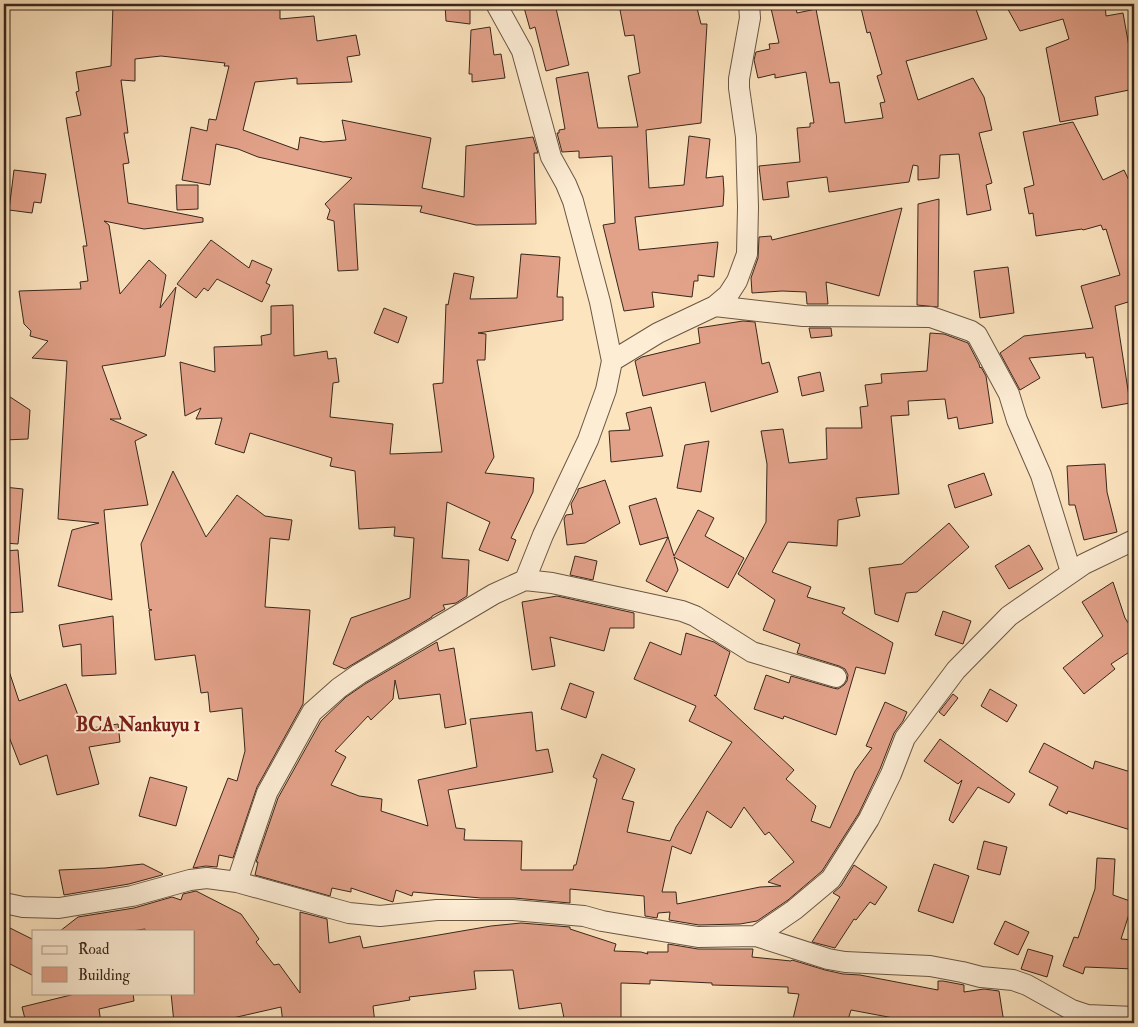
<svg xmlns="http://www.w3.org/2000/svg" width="1138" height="1027" viewBox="0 0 1138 1027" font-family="'IM FELL Double Pica',serif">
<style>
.building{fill:#e2a189;stroke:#39271b;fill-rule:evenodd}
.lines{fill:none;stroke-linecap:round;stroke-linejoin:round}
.street-casing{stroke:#6a5644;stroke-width:22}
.street{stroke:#fdedd5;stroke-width:20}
.labels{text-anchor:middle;stroke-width:4;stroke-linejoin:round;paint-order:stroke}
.quarter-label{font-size:19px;font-weight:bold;fill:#7a1f14;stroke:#fdedd5}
</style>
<rect width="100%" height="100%" fill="#fce4bf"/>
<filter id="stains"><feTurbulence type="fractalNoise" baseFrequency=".004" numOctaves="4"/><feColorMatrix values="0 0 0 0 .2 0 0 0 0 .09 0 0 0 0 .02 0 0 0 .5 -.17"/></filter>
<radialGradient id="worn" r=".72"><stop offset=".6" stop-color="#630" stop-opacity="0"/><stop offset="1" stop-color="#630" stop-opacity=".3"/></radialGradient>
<!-- building -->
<path class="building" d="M113,4L280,5V19L314,16L317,41L356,35L360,55L347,57L352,82L297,84V78L255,82L243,130L298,150L300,137L323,142L346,140L342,120L431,138L422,188L464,197L466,146L533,137L538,153H534L536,224L476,225L420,212L422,206L354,204L358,270L338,271L334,221L327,219L330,210L325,204L352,178L258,157L238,149L216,144L210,185L182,180L191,127L207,131L209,119L216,120L229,66H224L225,63L161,56L135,59V81L121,80L128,133H124L129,163L123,164L128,203L203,218V222L144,229L104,221L109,225L120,294L149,260L166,275L160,308L176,287L165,356L102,366L121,419H110L147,435L135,441L148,505L104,510L112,600L58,586L72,530L99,523L58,519L67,361L32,358L48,341L30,336L31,331L24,324L19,291L81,289L80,282L88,281L83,246H87L66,118L81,115L76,92L79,91L76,72L111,66Z
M445,4H470V24L446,21Z
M523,4H555L569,65L546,71L535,27L530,29Z
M646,4H696L701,24H707L701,123L646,130L649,188L684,185L689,136L710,139L706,178L723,176L724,191L723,206L635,217L639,250L718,242L714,277L698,275V281H694L692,297L652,292L654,307L624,311L603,225L615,223L612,156L579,158V151L562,152L557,133H559V130L565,129L556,78L588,72L598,128L638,127L628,76L640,73L634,35L625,36L620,10Z
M770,4H795L797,13L816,9L830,83L839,82L845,123L883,118L880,103L885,102L877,76L882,74L870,32L867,33L860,4H974L987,39L906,61L918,100L973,78L984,97L992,130L979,133L992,183L986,185L991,210L967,215L959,154L940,155L939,178L918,180V166L913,165L909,182L829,192L827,177L787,182L789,197L763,200L759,166L800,162L797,128L810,127V123H814L806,72L775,78V74L758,78L754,60L756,52L770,49L769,44L779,43Z
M1005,4H1105L1106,16L1123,13L1130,52L1134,89L1095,97L1098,115L1060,122L1046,48L1069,39L1063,19L1020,31Z
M490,27L494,55L501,54L505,78L472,82V74H469L471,30Z
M1073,122L1103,180L1124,170L1134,191V305L1130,306L1128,302L1115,306L1130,403L1102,408L1093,357L1086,358L1085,353L1029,358L1040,378L1020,390L1000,353L1024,336L1093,328L1081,286L1120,275L1106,229L1103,230L1101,225L1083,230L1082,229L1036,236L1033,213L1029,214L1024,188L1034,185L1023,132Z
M14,170L46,174L41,203L34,202L32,213L9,210Z
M176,185H198V209L177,210Z
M939,199L938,307L917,305L918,204Z
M902,208L879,296L826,282L828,304H807L806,292L782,291L752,293L751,278L758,258L759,237L771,236L772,240Z
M211,240L249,268L252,260L272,269L266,283L270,285L262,302L217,279L208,291L204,288L196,298L177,284Z
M521,254L560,257L557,297H563V320L478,333L486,334L485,360H477L494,457L485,473L534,478L533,492L511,538L516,540L508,561L479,550L490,522L447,502L442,558L469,560L467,596L456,603L443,605L445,609L432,616V617L345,669L333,664L351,618L410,598L414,538L394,536L395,527L359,529L355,471L330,466L332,458L250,433L244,453L215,444L222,418L196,419L201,408L185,416L180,362L215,372L214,347L262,345L261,336L271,334V306L293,305L294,356L327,351L328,359L336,358L339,382L333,383L330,417L393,424L390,454L442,452L433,384L443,383L446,304L448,305L454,273L474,277L470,299L517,298Z
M1008,267L1014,313L980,318L974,271Z
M384,308L407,317L398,343L374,333Z
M743,321L755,322L762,364L769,362L778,392L711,412L705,382L643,396L635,361L642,357L700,343L698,328Z
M809,328H831L832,336L811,338Z
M930,333L944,334L968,343L979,364L980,368L981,367L986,376L993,423L959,429L957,417L948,419L945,399L908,401L909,415L891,416L899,494L856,498L860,516L838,520L837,546L788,542L772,572L811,587L807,597L845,608L842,613L893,643L885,674L856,667L836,735L784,716L783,719L754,709L766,675L789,683L791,676L833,688L838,689L844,685L847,681L848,675L845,669L839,666L797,653L800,644L763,630L775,600L738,574L766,522L767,464L761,431L783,429L789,463L827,459L826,428H862L860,407L868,406L865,385L882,383L881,374L927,371Z
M820,372L824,391L802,396L798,377Z
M4,393L30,410L28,439L4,440Z
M651,407L663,456L611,462L609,431L630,430L626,413Z
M709,441L701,492L677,488L685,445Z
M1105,464L1107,492L1117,532L1084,540L1075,505H1069L1067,466Z
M173,471L206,537L237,495L265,516L292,520L289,540L270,538L265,607L310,610L303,704L257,787L233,858L219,855L217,867L206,866L193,868L228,778L237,781L245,751L242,708L210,712L208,692L201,693L195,655L155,660L149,610H152L149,609L141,544Z
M984,473L992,495L955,508L948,485Z
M605,480L620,523L585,543L567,545L564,519L566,515L573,514L571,504L578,491V489Z
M4,487L23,489L18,544L4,543Z
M656,498L668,537L640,545L629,506Z
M698,510L714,518L705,536L744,558L728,588L674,557L678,570L667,592L646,581L668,537L674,556Z
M949,523L969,547L917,592L906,593L898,622L875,614L869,568L902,564Z
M1029,545L1043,569L1009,589L995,566Z
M18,550L23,612L4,613V551Z
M575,556L597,561L593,580L570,575Z
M1113,582L1125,618L1134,632V649L1111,664L1115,669L1084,694L1063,668L1103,636L1082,602Z
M557,596L634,613V628H610L604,651L550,637L555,666L532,670L522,602Z
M943,611L971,621L963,644L935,635Z
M113,616L116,674L82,676L81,644L63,647L59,625Z
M686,633L714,642L730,652L716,696L714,695L794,770L786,779L816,806L811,821L830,828L855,771L872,748L866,746L885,702L907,712L903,721L894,733L880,769L859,813L822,871L788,900L757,921L740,924L699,925L669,920L670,912L658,913L657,918L645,916L644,896L570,889V903L514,898H481L413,892L412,896L396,890L393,902L351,888V892L332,888L330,896L255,875L258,862H256L278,798L321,721L346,697L365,684L437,642L439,651L454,648L466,724L445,728L440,694L399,699L395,680L393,699L371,720L368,716L335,751L346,757L331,785L359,796L382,799L381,811L428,826L418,780L477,767L470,719L532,712L536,751L548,749L553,772L448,790L456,828L465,829L464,840L522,841L521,870H573L574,865H576L597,779L593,777L602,754L635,769L622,799L634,802L627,832L670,841L676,827L732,742L689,721L696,706L634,679L650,642L681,655ZM744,807L765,835L769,832L794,862L768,882L781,886L760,887L677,904L676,892H662L672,846L691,854L707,811L731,828Z
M4,665H7L19,701L66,684L81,723L89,720L92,728L118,724L120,742L89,747L99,784L57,795L47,755L20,765L4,724Z
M570,683L594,692L586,718L561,709Z
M990,689L1017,705L1007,722L981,706Z
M953,694L958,698L944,716L939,712Z
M940,739L1015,794L1009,803L978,787L953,823L949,820L962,780L958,784L924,761Z
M1044,743L1093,769L1095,761L1134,773V831L1068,811L1067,814L1049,805L1058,787L1029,772Z
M150,777L187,787L176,826L139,816Z
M984,841L1007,847L1000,875L977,869Z
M1097,858L1115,859L1113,895L1133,902L1121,939L1134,940V969L1085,967L1083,974L1063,966L1074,937L1078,938L1095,889Z
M143,864L163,874L162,875L129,884L64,895L59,870L105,868Z
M934,864L969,876L953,923L918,911Z
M854,865L887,887L875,905L870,902L856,920L854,919L835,948L812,942L840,897L833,893L841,886Z
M196,891L241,914L259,939L256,942L274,965L279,964L300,993V912L327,919L329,943L360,936L363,948L491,926L521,923L570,927V929L616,944L614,951L641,952L648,954L647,952H668V944L698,949H753L752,957L791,961L792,960L825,970L843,974L860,975L938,990V981H943L964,985V992L984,989L999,991L1004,1023H920L851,1010L847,1023H792L799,994L788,993V987L712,985V983L650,980V984L621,983V1023H565L561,1003L519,1009L513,970L474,971L476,989L409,997L410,1000L373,1006L375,1023H283L281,1007L211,1023H174L171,993H194V931H146L145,929L131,931H60L78,917L134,908L172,897L181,900L183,894Z
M1005,921L1029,932L1018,955L994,944Z
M4,925L34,940V976L4,961Z
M1028,949L1053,956L1047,977L1021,969Z
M79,993H133L134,1001L99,1009L101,1023H26L22,1007Z"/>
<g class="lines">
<defs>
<path id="street" d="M496,4L522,51L551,157L566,184L573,201L600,302L612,361L606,390L588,440L543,535L525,580
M715,306L803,316L931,317L971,331L977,335L1009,394L1017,420L1041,475L1071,572
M612,361L658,333L715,306L728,295L737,281L747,254L748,207L746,137L739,88V79L750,18L749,4
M237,882L267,793L312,712L339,688L359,674L494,594L525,580L552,583L682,611L695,616L752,652L836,677
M4,903L23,907L59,908L132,896L190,880L207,878L237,882L349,913L380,916L437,910H513L584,916L602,921L698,937L756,936L828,959L845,962L930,966L962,972L981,977L1013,980L1027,985L1072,1010L1087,1015L1134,1017
M756,936L794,910L831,879L869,819L891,774L905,738L956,670L1009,616L1084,564L1134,540"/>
</defs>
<!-- street casing -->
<use href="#street" class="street-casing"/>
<!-- street -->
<use href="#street" class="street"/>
</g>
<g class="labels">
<!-- quarter labels -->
<g class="quarter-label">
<text x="138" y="731">BCA Nankuyu 1</text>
</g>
</g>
<!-- margin -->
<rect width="1138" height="1027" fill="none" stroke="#fce4bf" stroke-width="20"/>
<rect x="5" y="5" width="1128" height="1017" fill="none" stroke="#39271b" stroke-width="2.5"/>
<rect x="10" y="10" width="1118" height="1007" fill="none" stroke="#39271b"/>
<!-- legend -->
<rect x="32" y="930" width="162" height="65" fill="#fdedd5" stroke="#af9e8b"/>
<rect x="42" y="946" width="25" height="8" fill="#fdedd5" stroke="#af9e8b"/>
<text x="78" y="954" font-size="15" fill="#39271b">Road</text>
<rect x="42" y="967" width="25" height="15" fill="#e2a189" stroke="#af9e8b"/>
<text x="78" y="980" font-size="15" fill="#39271b">Building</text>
<rect width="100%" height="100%" filter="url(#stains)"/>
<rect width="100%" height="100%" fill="url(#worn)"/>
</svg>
